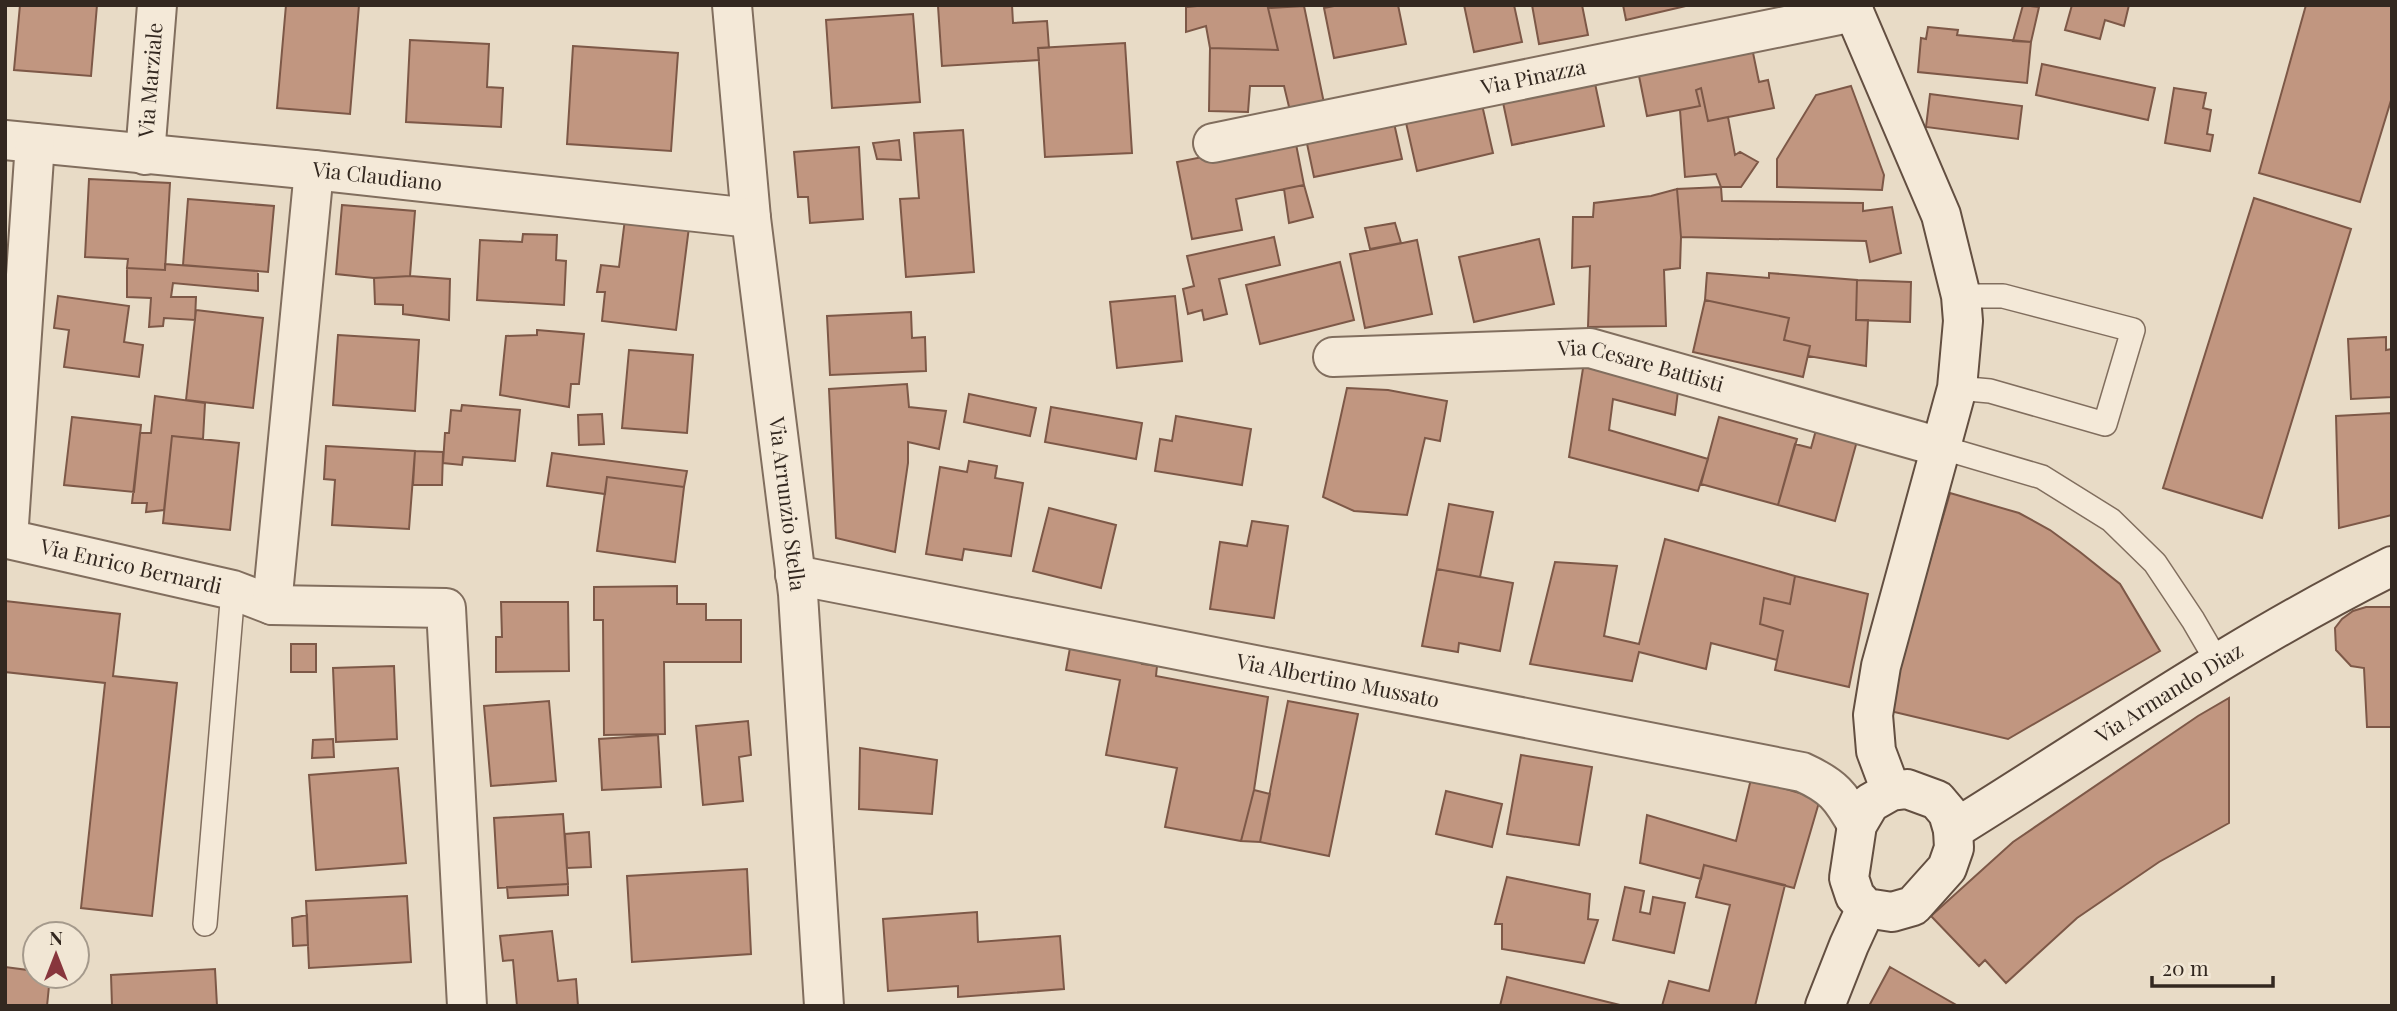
<svg xmlns="http://www.w3.org/2000/svg" width="2397" height="1011" viewBox="0 0 2397 1011" font-family="'Playfair Display',serif">
<style>
.building{fill:#c19680;stroke:#7d5847;stroke-width:2}
.lines{fill:none;stroke-linecap:round;stroke-linejoin:round}
.lane-casing{stroke:#816e5e;stroke-width:26}
.street-casing{stroke:#816e5e;stroke-width:42}
.secondary-casing{stroke:#634f41;stroke-width:42}
.lane{stroke:#f4e9d8;stroke-width:23}
.street{stroke:#f4e9d8;stroke-width:38}
.secondary{stroke:#f4e9d8;stroke-width:38}
.labels{text-anchor:middle;stroke-width:5;stroke-linejoin:round;paint-order:stroke}
.street-label{font-size:21px;fill:#332820;stroke:#f1e6d4}
</style>
<rect width="100%" height="100%" fill="#e8dbc6"/>
<!-- building -->
<path class="building" d="M20,5H97L91,76L14,70Z
M286,5H359L350,114L277,108Z
M1012,5L1013,23L1047,21L1049,48H1038L1039,60L942,66L938,6Z
M1208,5H1297V6L1268,8L1278,50L1210,48L1206,26L1186,32V7Z
M1339,5H1398L1406,44L1334,58L1324,8Z
M1464,5H1514L1522,42L1474,52Z
M1532,5H1582L1588,35L1539,44Z
M1623,5H1690L1626,20Z
M2023,5L2039,7L2031,42L2013,41Z
M2072,5H2129L2124,26L2105,20L2100,39L2065,30Z
M2306,5H2392V97L2360,202L2259,173Z
M1304,6L1325,108L1291,115L1284,86H1250L1248,112L1209,111L1210,48L1278,50L1268,8Z
M913,14L920,102L832,108L826,20Z
M1928,27L1958,30L1957,35L2031,42L2027,83L1918,72L1921,38L1926,39Z
M410,40L489,44L487,87L503,88L501,127L406,122Z
M1125,43L1132,153L1045,157L1038,48Z
M1751,43L1759,82L1768,80L1774,108L1708,121L1701,88L1696,90L1700,106L1647,116L1637,66Z
M573,46L678,53L671,151L567,144Z
M2042,64L2155,88L2148,120L2036,95Z
M1593,74L1604,126L1512,145L1501,93Z
M1851,86L1884,175L1882,190L1777,187V159L1816,95Z
M1701,88L1708,121L1728,117L1735,155L1740,152L1758,162L1741,187H1721L1716,174L1685,177L1680,110L1700,106L1696,90Z
M2174,88L2206,93L2203,108L2211,110L2207,134L2213,135L2210,151L2165,143Z
M1930,94L2022,106L2018,139L1926,127Z
M1480,96L1493,153L1417,171L1404,114Z
M1392,114L1402,159L1314,177L1306,139Z
M963,130L974,272L906,277L900,199L919,198L914,133Z
M1295,139L1304,185L1236,199L1242,230L1192,239L1177,162Z
M899,140L901,160L877,159L873,143Z
M859,147L863,219L810,223L808,197H798L794,152Z
M89,179L170,183L165,270L127,268L128,259L85,257Z
M1304,185L1313,217L1289,223L1284,189Z
M1721,187L1722,201L1863,203V211L1892,207L1901,253L1870,262L1866,241L1681,237L1677,189Z
M1677,189L1681,237L1680,268L1664,270L1666,326L1588,327L1590,266L1572,268L1573,217H1593L1594,203L1651,196Z
M2254,198L2351,229L2262,518L2163,488Z
M188,199L274,206L268,272L183,265Z
M342,205L415,211L410,276L374,278L336,274Z
M625,219L689,227L676,330L602,321L605,292H597L601,265L619,267Z
M1395,223L1401,243L1370,249L1365,228Z
M523,234L557,235L556,260L566,261L564,305L477,300L480,240L522,242Z
M1274,237L1280,265L1219,279L1227,314L1204,320L1202,310L1188,314L1183,289L1194,286L1187,256Z
M1539,239L1554,304L1474,322L1459,257Z
M1417,240L1432,314L1365,328L1350,254Z
M1340,262L1354,320L1260,344L1246,285Z
M165,264L258,271V291L173,283L171,297H196L195,320L164,318L163,326L149,327L151,298L127,297V268L165,270Z
M1707,273L1769,278V273L1857,280L1856,320H1868L1866,366L1808,356L1810,346L1784,340L1789,318L1705,300Z
M410,276L450,279L449,320L403,314V305L375,304L374,278Z
M1857,280L1911,282L1910,322L1856,320Z
M58,296L129,306L124,342L143,345L139,377L64,367L69,330L54,328Z
M1175,296L1182,361L1117,368L1110,302Z
M1705,300L1789,318L1784,340L1810,346L1803,377L1693,352Z
M196,310L263,318L253,408L186,400Z
M911,312L912,338L925,337L926,371L830,375L827,316Z
M537,330L584,334L579,384H571L569,407L500,395L506,336L537,335Z
M338,335L419,340L415,411L333,405Z
M2386,337V350L2392,349V397L2351,399L2348,339Z
M629,350L693,355L687,433L622,428Z
M1584,362L1679,383L1675,415L1613,399L1609,430L1708,459L1698,491L1569,457Z
M907,384L909,407L946,411L939,449L908,442V463L895,552L836,538L829,389Z
M1347,388L1388,390L1447,401L1440,441L1425,438L1407,515L1354,511L1323,497Z
M969,394L1036,408L1030,436L964,422Z
M155,396L205,403L203,439L172,436L164,510L146,512L147,503H132L140,433H151Z
M462,405L520,410L515,461L463,457L462,465L443,463L445,433H449L451,410L461,411Z
M1051,407L1142,423L1136,459L1045,442Z
M2392,413V515L2339,528L2336,416Z
M602,414L604,444L579,445L578,415Z
M1176,416L1251,429L1242,485L1155,471L1160,439L1172,441Z
M72,417L141,425L134,492L64,485Z
M1719,417L1797,439L1778,505L1701,484Z
M1816,430L1857,441L1835,521L1778,505L1795,444L1811,448Z
M172,436L239,443L230,530L163,523Z
M326,446L415,451L409,529L332,525L335,480L324,479Z
M415,451L443,452L442,485H413Z
M552,453L687,471L684,487L607,477L605,494L547,486Z
M969,461L997,466L995,478L1023,483L1011,556L964,549L962,560L926,554L940,467L967,472Z
M607,477L684,487L675,562L597,551Z
M1950,493L2019,513L2050,530L2080,552L2120,584L2160,651L2008,739L1886,710Z
M1449,504L1493,512L1480,577L1437,569Z
M1049,508L1116,525L1101,588L1033,571Z
M1252,521L1288,526L1274,618L1210,609L1220,542L1247,546Z
M1665,539L1795,576L1790,604L1764,598L1760,624L1783,631L1777,660L1711,643L1706,669L1639,652L1632,681L1530,664L1555,562L1617,566L1604,636L1639,644Z
M1437,569L1513,583L1500,651L1459,643L1458,652L1422,646Z
M1795,576L1868,594L1849,687L1775,670L1783,631L1760,624L1764,598L1790,604Z
M677,586V604H706V620H741V662H664L665,734L604,735L603,620H594V587Z
M5,601L120,614L113,676L177,683L152,916L81,908L105,683L5,672Z
M501,602H568L569,671L496,672V637H502Z
M2366,607H2392V727H2367L2364,668L2351,666L2336,650L2335,628L2342,619L2353,611Z
M1072,637L1144,650L1142,664L1157,666L1156,676L1268,697L1254,790L1241,841L1165,827L1177,768L1106,755L1120,680L1066,670Z
M291,644H316V672H291Z
M394,666L397,739L336,742L333,668Z
M2229,698V823L2159,862L2077,918L2006,983L1985,960L1979,966L1931,916L2013,842L2198,716Z
M549,701L556,781L491,786L484,706Z
M1288,701L1358,714L1329,856L1260,842Z
M748,721L751,755L739,757L743,801L703,805L696,726Z
M658,735L661,787L602,790L599,739Z
M333,739L334,757L312,758L313,740Z
M860,748L937,760L932,814L859,809Z
M1521,755L1592,767L1579,845L1507,834Z
M398,768L406,863L316,870L309,775Z
M1751,779L1820,799L1794,888L1704,865L1701,879L1640,863L1647,815L1736,841Z
M1254,790L1270,794L1260,842L1241,841Z
M1446,791L1502,804L1492,847L1436,834Z
M563,814L568,884L498,888L494,818Z
M589,832L591,867L567,868L565,834Z
M1704,865L1785,885L1755,1006H1662L1669,981L1709,991L1730,905L1696,897Z
M747,869L751,954L632,962L627,876Z
M1507,877L1590,894L1588,919L1598,920L1584,963L1502,949V924H1495Z
M568,884V895L508,898L507,887Z
M1625,887L1644,891L1640,912L1650,914L1653,897L1685,903L1674,953L1613,940Z
M407,896L411,962L309,968L306,901Z
M977,912L978,942L1060,936L1064,989L958,997V986L888,991L883,919Z
M307,915L308,945L293,946L292,918Z
M552,931L558,981L576,979L578,1006H517L513,960L503,961L500,936Z
M5,967L35,971V976H50L47,1006H5Z
M1890,967L1958,1006H1869Z
M215,969L217,1006H112L111,975Z
M1507,977L1624,1006H1500Z"/>
<g class="lines">
<defs>
<path id="lane" d="M1957,388L1990,391L2105,424L2133,330L2003,296H1961
M1940,447L2042,477L2111,520L2155,563L2193,620L2218,663
M205,924L233,590"/>
<g id="street">
<path id="s1" d="M732,5L751,218L798,594L824,1006"/>
<path id="s2" d="M5,140L314,170L751,218"/>
<path id="s3" d="M35,143L8,539L233,590L272,605L446,608L467,1006"/>
<path id="s4" d="M1213,143L1854,12"/>
<path id="s5" d="M145,155L157,5"/>
<path id="s6" d="M1333,357L1590,348L1940,447"/>
<path id="s7" d="M795,575L1802,772C1833,786 1841,796 1857,825"/>
<path d="M272,605L314,170"/>
</g>
<g id="secondary">
<path d="M1851,5L1941,215L1961,296L1963,321L1957,388L1881,666L1873,715L1876,751L1891,791"/>
<path d="M1907,789L1937,800L1948,813L1953,830L1954,848L1947,868L1913,906L1892,912L1866,908L1855,896L1849,878L1857,825L1870,803L1891,791Z"/>
<path id="s8" d="M1953,830C2098,740 2239,642 2392,566"/>
<path d="M1825,1006L1849,945L1866,908"/>
</g>
</defs>
<!-- lane casing -->
<use href="#lane" class="lane-casing"/>
<!-- street casing -->
<use href="#street" class="street-casing"/>
<!-- secondary casing -->
<use href="#secondary" class="secondary-casing"/>
<!-- lane -->
<use href="#lane" class="lane"/>
<!-- street -->
<use href="#street" class="street"/>
<!-- secondary -->
<use href="#secondary" class="secondary"/>
</g>
<g class="labels">
<!-- street labels -->
<g class="street-label">
<text dy="7" stroke="none"><textPath href="#s4" startOffset="327">Via Pinazza</textPath></text>
<text dy="7" stroke="none"><textPath href="#s5" startOffset="75">Via Marziale</textPath></text>
<text dy="7" stroke="none"><textPath href="#s2" startOffset="374">Via Claudiano</textPath></text>
<text dy="7" stroke="none"><textPath href="#s6" startOffset="310">Via Cesare Battisti</textPath></text>
<text dy="7" stroke="none"><textPath href="#s1" startOffset="502">Via Arrunzio Stella</textPath></text>
<text dy="7" stroke="none"><textPath href="#s3" startOffset="523">Via Enrico Bernardi</textPath></text>
<text dy="7" stroke="none"><textPath href="#s7" startOffset="553">Via Albertino Mussato</textPath></text>
<text dy="7" stroke="none"><textPath href="#s8" startOffset="256">Via Armando Diaz</textPath></text>
</g>
</g>
<!-- border -->
<rect width="2397" height="1011" fill="none" stroke="#332820" stroke-width="14"/>
<!-- north arrow -->
<g transform="translate(56 955)"><circle r="33" fill="#f1e6d4" stroke="#a59a8c" stroke-width="2"/>
<path d="M0-5L12 26L0 18L-12 26Z" fill="#88363d"/>
<text y="-10" font-size="19" font-weight="bold" text-anchor="middle" fill="#332820">N</text>
</g>
<!-- scale -->
<path d="M2152 976v10h121v-10" fill="none" stroke="#332820" stroke-width="3.5"/>
<text x="2162" y="976" font-size="21" fill="#332820" stroke="#f1e6d4" stroke-width="5" paint-order="stroke">20 m</text>
</svg>
